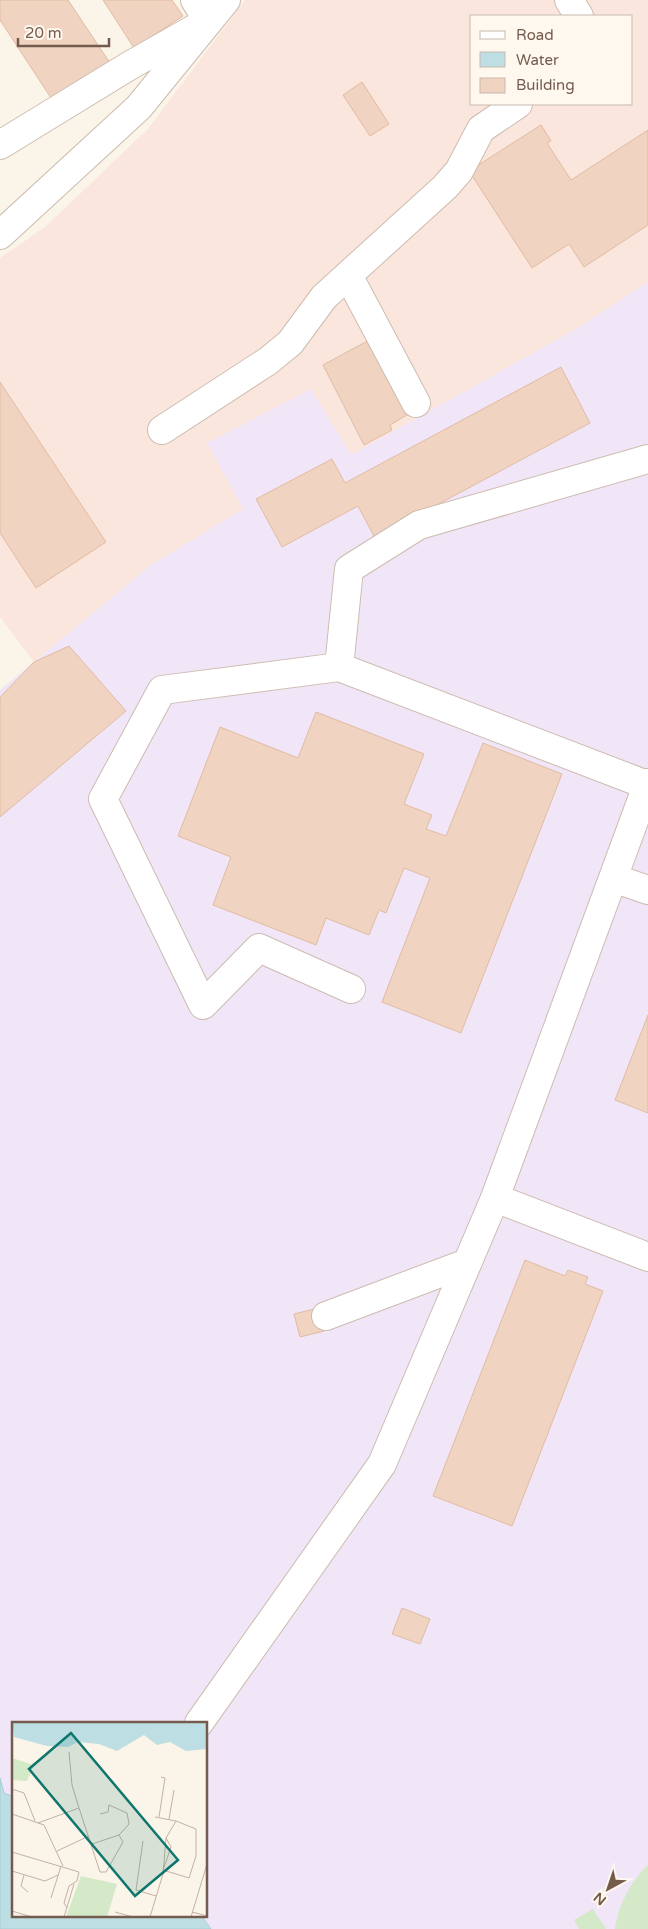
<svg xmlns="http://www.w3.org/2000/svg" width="648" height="1929" viewBox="0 0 648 1929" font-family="'Varela Round',sans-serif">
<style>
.commercial{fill:#fbe6dd;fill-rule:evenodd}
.education{fill:#f1e5f8}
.green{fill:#d4e9c7}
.water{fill:#bddfe4;stroke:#a4ced6}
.building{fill:#f0d4c1;stroke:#e1bba2}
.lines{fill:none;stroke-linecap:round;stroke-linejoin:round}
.minor-casing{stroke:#cdbcaf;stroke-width:30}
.minor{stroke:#fff;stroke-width:28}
.inset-road{fill:none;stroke:#c1b2a5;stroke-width:1}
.view{fill:#0f766e;fill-opacity:0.15;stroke:#0f766e;stroke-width:2.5}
.inset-edge{fill:none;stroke:#755b4d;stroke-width:2.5}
</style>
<rect width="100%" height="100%" fill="#fbf4e8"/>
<!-- commercial -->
<path class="commercial" d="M245,0H648V282L576,329L351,455L310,389L243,509L151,565L34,662L0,617V258L45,227L148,129ZM472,16H632V104H472Z"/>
<!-- education -->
<path class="education" d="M648,282V1929H211L201,1915H206V1723H14V1797L4,1793L0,1778V690L151,565L243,509L207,443L311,389L351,455L576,329Z"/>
<!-- green -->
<path class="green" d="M648,1865V1929H615C618,1906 631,1881 648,1865Z
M593,1909L606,1929H579L574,1920Z"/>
<!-- water -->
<path class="water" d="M0,1778L4,1793L14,1797V1915H201L211,1929H0Z"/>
<!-- building -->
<path class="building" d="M0,0H68L110,63L53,101L0,20Z
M103,0H172L183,16L134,48Z
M362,82L389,124L370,136L343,95Z
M541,125L551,141L547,143L571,180L648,130V225L584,267L569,244L532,268L469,171Z
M373,338L412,412L390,425L392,430L364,445L323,365Z
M561,367L590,423L375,538L358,506L282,547L256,499L332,459L345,483Z
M0,382L106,542L36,588L0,533Z
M69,646L126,711L0,817V697L34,662Z
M316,712L424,754L404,804L432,815L426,829L446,836L483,743L562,774L461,1033L382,1002L430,878L404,868L386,913L379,910L369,935L326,918L316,945L213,905L231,857L178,836L220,727L298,758Z
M648,1015V1113L615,1100Z
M525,1260L565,1276L568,1270L588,1277L585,1284L603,1291L512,1526L433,1496Z
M318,1308L324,1331L300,1337L294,1314Z
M402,1608L430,1619L420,1644L392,1634Z"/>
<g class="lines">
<defs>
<path id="minor" d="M569,0L579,16
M0,145L129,66L208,21L195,0
M0,235L139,107L226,0
M348,275L416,403
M162,430L268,361L290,343L324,297L445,187L459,171L481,129L518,104
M339,667L162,690L103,799L203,1005L259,948L351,989
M648,783L495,1198L648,1257
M647,785L339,667L349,569L419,525L648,459
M613,878L648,890
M326,1316L467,1263
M199,1723L382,1464L495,1198"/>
</defs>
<!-- minor casing -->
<use href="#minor" class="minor-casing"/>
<!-- minor -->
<use href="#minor" class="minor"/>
</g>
<!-- overview -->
<g transform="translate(12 1722)">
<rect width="195" height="195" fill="#fbf4e8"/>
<path d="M0,36L22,43L15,59L0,58ZM69,154L105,162L95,195H54Z" fill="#d4e9c7"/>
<path d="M0,0H195V27L174,29L158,20L145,23L132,13L105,29L87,22L66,20L56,25L35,24L2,15Z" fill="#bddfe4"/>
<path class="inset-road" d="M57,30L60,63L67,86M0,67L12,71L23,99M0,92L32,103L51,144M88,92L96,90L97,83L115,91L117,102L107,113M147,95L153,56L149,55M157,97L162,68M26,101L67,86L88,150H94L111,120L107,113L80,122M154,116L159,125L151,148L177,156L184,134V107L164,99M131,119L124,168L144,174M45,129L77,114M0,130L67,150L65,159L57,164L52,181L55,186M0,149L33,159L46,153M12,153L9,164L16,170M39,176L49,144M0,189L20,195M103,190L121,195M180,190L195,194M52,195L62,162M138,195L151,152L154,116L164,99L143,95M179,195L195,142"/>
<path class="view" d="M59,11L166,138L123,174L17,47Z"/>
<rect width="195" height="195" class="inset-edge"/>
</g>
<!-- legend -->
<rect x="470" y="15" width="162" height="90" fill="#fef8ee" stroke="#c7b9ae"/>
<rect x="480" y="31" width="25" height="8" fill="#ffffff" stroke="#c7b9ae"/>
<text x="516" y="40" font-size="15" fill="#755b4d">Road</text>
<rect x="480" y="52" width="25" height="15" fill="#bddfe4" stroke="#c7b9ae"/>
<text x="516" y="65" font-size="15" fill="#755b4d">Water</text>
<rect x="480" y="78" width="25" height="15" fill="#f0d4c1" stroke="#c7b9ae"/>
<text x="516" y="90" font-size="15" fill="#755b4d">Building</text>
<!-- north arrow -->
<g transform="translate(608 1889) rotate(220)" stroke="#fef8ee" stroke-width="4" paint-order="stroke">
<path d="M0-4L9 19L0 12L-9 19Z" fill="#755b4d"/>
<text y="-8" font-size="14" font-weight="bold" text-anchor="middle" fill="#755b4d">N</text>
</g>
<!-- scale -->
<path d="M18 38v8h91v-8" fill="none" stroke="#755b4d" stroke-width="2.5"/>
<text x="25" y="38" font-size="15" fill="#755b4d" stroke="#fef8ee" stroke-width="4" paint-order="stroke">20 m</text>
</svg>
